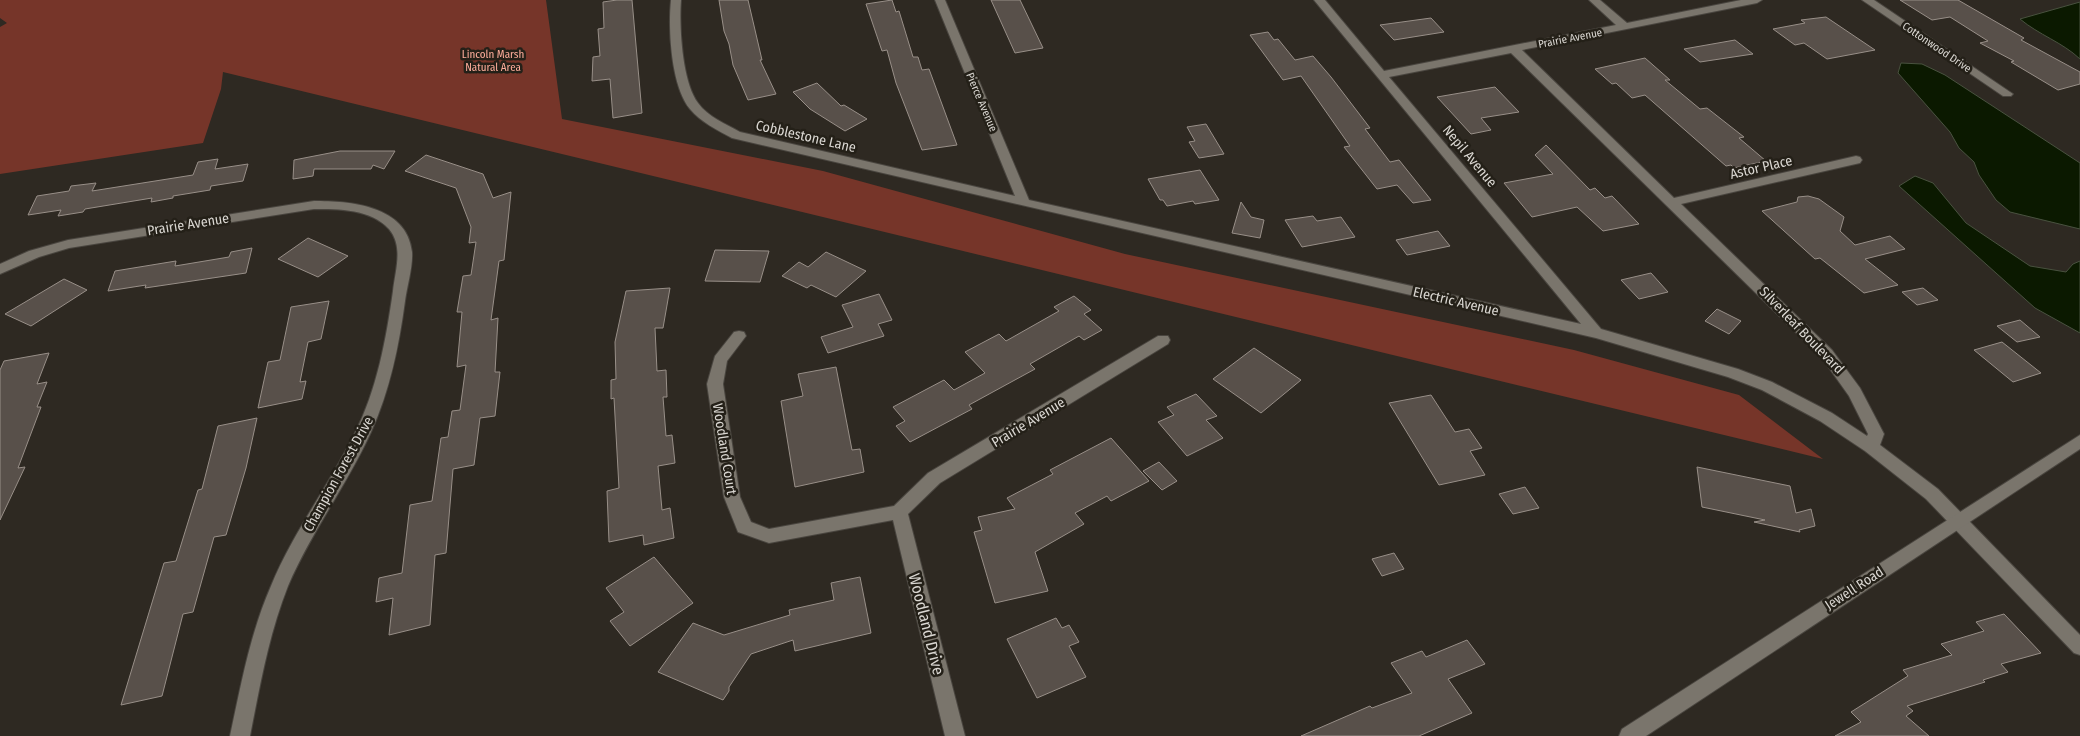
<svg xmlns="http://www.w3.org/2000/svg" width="2080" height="736" viewBox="0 0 2080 736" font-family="'Fira Sans Condensed',sans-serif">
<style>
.green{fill:#763529}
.water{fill:#0b1900;stroke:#49523f}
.building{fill:#58504a;stroke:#988f88}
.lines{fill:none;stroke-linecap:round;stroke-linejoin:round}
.street-casing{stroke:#49453f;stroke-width:2}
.secondary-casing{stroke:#49453f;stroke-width:2}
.street{fill:#7a756c;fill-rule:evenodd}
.secondary{fill:#7a756c;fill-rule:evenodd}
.labels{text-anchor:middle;stroke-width:5;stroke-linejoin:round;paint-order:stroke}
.far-street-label{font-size:11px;fill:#dad7d2;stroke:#242018}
.far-park-label{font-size:11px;fill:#ffad9b;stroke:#242018}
.street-label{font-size:14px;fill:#dad7d2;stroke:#242018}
.near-street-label{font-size:16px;fill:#dad7d2;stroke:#242018}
</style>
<rect width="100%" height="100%" fill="#2e2922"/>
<!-- green -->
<path class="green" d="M0,0H546L562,119L823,171L1125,254L1574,350L1739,395L1823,459L223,72L221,89L203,143L0,174V27L7,23L0,18Z"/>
<!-- water -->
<path class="water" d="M2080,2V59C2062,42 2039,35 2020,19Z
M1901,63L1922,64L1945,75L2080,163V229L2010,212L1996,200L1979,175L1974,162L1959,148L1950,132L1898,73Z
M1915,176L1933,183L1966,223L2030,266L2066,272L2073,264L2080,261V333L2035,308L1899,186Z"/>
<!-- building -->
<path class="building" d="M617,0H632L642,113L613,118L610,79L592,81L593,57L600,56L598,29L604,28L603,2Z
M719,0H748L762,60H760L776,94L748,100L733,65L729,44L724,31Z
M892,0L896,12L899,11L913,57H918L922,70L929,69L957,145L922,150L896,83L887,50L882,51L866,4Z
M991,0H1020L1043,48L1015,53Z
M1900,0H1958L2024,38L2021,40L2080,72V84L2058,90L2011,62L2014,61L1980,43L1988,41L1950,17L1932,20Z
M1826,17L1875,50L1827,59L1804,43L1795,45L1773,29L1805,23L1801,20Z
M1431,18L1444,32L1394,40L1380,25Z
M1268,32L1274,40L1278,39L1295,60L1313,56L1331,77L1370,128L1365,129L1390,162L1399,160L1431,200L1413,203L1397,185L1377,189L1344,147L1350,146L1301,76L1283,80L1250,35Z
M1735,40L1753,54L1700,62L1684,49Z
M1645,58L1670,80H1665L1700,109L1707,108L1744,137L1739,138L1766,161L1734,168L1731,165L1726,166L1645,95L1632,98L1616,83L1612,84L1595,69Z
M817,83L841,106L844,105L867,119L845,131L810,109L793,92Z
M1495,87L1519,112L1481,118L1491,130L1471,134L1437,97Z
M1206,124L1224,154L1199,158L1189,142L1195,141L1187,127Z
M1546,145L1590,190L1595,188L1605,198L1612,196L1639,224L1603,231L1577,207L1532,217L1504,183L1553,174L1535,155Z
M340,151H395L384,169L373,165L371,169H314L313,176L293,179L294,160Z
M426,155L483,174L493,198L511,192L504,260L499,261L491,320L498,318L495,372H500L495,416L480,418L474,465L453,469L446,553L435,555L430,625L389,635L393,598L376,602L379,578L402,573L410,505L432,501L441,438L448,437L452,411L460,410L466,365L457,367L462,312H457L463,276L471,275L476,242L469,243L471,227L456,188L405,171Z
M218,159L215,169L248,164L243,181L211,186L210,190L173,196V198L151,202L152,198L85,209L83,212L58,216L61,210L28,215L37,196L69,191L71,186L96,183L92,191L193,175L198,162Z
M1200,170L1219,200L1195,204L1193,201L1167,206L1163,200H1160L1148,179Z
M1808,196L1819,199L1844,217L1840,231L1855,245L1890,236L1905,249L1865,259L1898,285L1864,293L1820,258L1815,259L1762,211L1797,202L1798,197Z
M1241,202L1251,217L1264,220L1260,238L1232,233Z
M1313,216L1317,221L1341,217L1355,237L1302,247L1285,220Z
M1438,231L1450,246L1407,255L1396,240Z
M308,238L348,256L318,277L278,259Z
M252,248L246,273L145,288L146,285L108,291L115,271L176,261L175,266L229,257L231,252Z
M715,250L769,251L760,282L705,281Z
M826,252L866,271L836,297L811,285L807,288L782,276L799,262L808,267Z
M1651,273L1668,292L1639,299L1621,280Z
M64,279L87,290L31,326L5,314Z
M670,288L663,328H655L657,371L666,370L667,397H663L666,436L672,435L675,463L658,466L662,510L670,508L674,538L644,545L643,535L609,542L607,491L619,488L614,398L611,399V380L616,379L615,342L626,291Z
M1923,288L1938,300L1917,305L1902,292Z
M879,294L892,320L878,324L884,336L828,353L821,337L853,327L842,305Z
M1074,296L1091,310L1084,314L1102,330L1084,340L1079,336L1030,364L1035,369L969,405L972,409L910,442L896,426L905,421L893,407L944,380L954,390L985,373L965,352L999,334L1006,341L1059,311L1054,307Z
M329,301L321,339L308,342L300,382L306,381L302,399L258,408L268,362L280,360L291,307Z
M1717,309L1741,321L1729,334L1705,321Z
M2020,320L2040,337L2017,342L1997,326Z
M2002,342L2041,373L2013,382L1974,350Z
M1254,348L1301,380L1261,413L1213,379Z
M49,353L37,384L47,382L37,407H41L18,468L25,467L0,520V370L4,361Z
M836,367L852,450L860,449L864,472L795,487L781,401L803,396L798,374Z
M1196,394L1217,416L1206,420L1223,438L1187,456L1158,422L1174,415L1167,407Z
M1431,395L1455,432L1469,429L1482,448L1470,451L1485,475L1439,485L1389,403Z
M257,418L246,468L226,535L214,537L193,612L183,614L162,696L121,705L164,563L176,561L198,490L202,489L218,426Z
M1111,438L1149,481L1111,501L1107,496L1075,513L1084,524L1035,552L1048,591L995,603L974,532L982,530L978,517L1015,509L1007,498L1053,474L1050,470Z
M1159,462L1177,481L1162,490L1143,471Z
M1697,467L1790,486L1796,513L1811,509L1815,526L1799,530L1800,532L1754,522L1765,520L1702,507Z
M1525,487L1539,508L1513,514L1499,494Z
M1394,553L1404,569L1382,576L1372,559Z
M654,557L693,603L630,646L610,621L624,612L606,588Z
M860,577L871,633L795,651L793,640L751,654L729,687V691L723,700L658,672L693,623L724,635L790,615L789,610L834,600L831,583Z
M2004,614L2041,653L2001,664L2008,672L1983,680L1985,682L1907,706L1913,711L1906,716L1929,736H1835L1861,722L1851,712L1908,676L1903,670L1952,655L1941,644L1984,631L1976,622Z
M1056,618L1062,628L1069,625L1079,642L1069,646L1086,677L1037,698L1007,639Z
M1467,640L1485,664L1448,679L1472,713L1419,736H1301L1370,706L1372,708L1412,693L1391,663L1422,651L1426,657Z"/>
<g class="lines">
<defs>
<path id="street" d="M671,0H681C679,26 682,82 698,103C708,117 726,124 740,132L1015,196L935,0H945L1029,200L1581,324L1314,0H1325L1384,71L1616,25L1589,0H1600L1627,23L1741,0H1762L1757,3L1522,50L1674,198L1856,156L1860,157L1862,160L1860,163L1681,204L1832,350L1860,388L1884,434L1880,445L1938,489L2080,635V655L2074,653L1926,499L1865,451L1820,421L1762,390L1728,377L1596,338L732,138C717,130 701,122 690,109C671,86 668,29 671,0ZM1511,53L1822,358L1849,396L1868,434L1867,436L1832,413L1772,382L1738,369L1601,329L1389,77Z
M1862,0H1874L2013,94L2011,96H2003Z
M314,201C349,201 407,205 412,252C413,267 407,286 405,301C399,346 390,390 371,432C347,485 311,532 288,586C269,634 260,685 250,736H230C241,685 250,634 271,586C293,532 329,486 355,433C377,389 386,340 393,291C395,271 404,247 389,229C371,209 339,209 314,209L69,248L39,257L0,274V264L29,251L68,240Z
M739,331L744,332L746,336L727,361L723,384L740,497L751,522L769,529L894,506L928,473L1158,336H1168L1170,340L1168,344L940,483L908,514L965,736H945L893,520L769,543L738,532L724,497L707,384L715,356L734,332Z"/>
<path id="secondary" d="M2080,435V449L1646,736H1619L1622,729Z"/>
</defs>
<!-- street casing -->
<use href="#street" class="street-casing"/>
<!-- secondary casing -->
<use href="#secondary" class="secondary-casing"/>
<!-- street -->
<use href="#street" class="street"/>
<!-- secondary -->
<use href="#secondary" class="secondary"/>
</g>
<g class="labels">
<!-- far-street labels -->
<g class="far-street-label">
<text transform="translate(1570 38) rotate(-11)" y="4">Prairie Avenue</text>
<text transform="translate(1937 47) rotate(34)" y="4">Cottonwood Drive</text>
<text transform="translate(982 102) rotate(67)" y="4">Pierce Avenue</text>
</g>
<!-- far-park labels -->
<g class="far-park-label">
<text x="493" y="58">Lincoln Marsh<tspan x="493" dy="13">Natural Area</tspan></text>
</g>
<!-- street labels -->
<g class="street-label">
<text transform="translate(806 136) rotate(13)" y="5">Cobblestone Lane</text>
<text transform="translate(1470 156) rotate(50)" y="5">Nepil Avenue</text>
<text transform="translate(1761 167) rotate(-13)" y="5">Astor Place</text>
<text transform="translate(188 224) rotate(-9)" y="5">Prairie Avenue</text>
<text transform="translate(1456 301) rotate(13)" y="5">Electric Avenue</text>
<text transform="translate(1802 330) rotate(46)" y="5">Silverleaf Boulevard</text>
<text transform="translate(1028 422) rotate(-31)" y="5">Prairie Avenue</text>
<text transform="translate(725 449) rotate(81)" y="5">Woodland Court</text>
<text transform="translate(338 474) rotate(-61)" y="5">Champion Forest Drive</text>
<text transform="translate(1854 588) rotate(-33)" y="5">Jewell Road</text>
</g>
<!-- near-street labels -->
<g class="near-street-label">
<text transform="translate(927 624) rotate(76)" y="6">Woodland Drive</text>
</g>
</g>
</svg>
